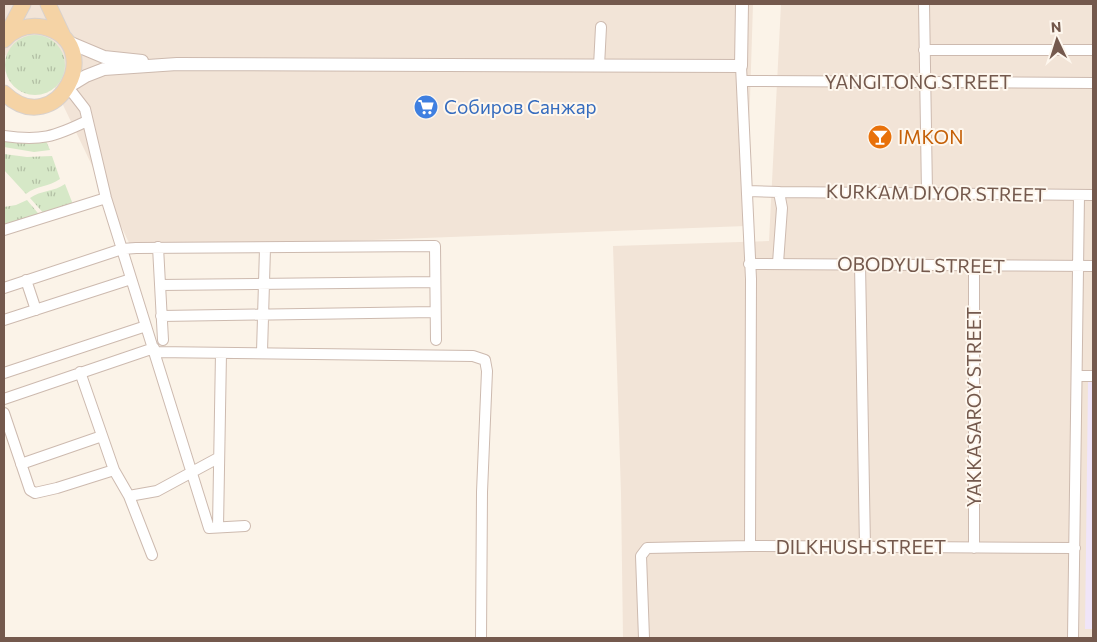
<svg xmlns="http://www.w3.org/2000/svg" width="1097" height="642" viewBox="0 0 1097 642" font-family="Commissioner,sans-serif">
<style>
.residential{fill:#f2e4d7}
.education{fill:#f0e5f8}
.grass{fill:url(#grass-tufts)}
.lines{fill:none;stroke-linecap:round;stroke-linejoin:round}
.minor-casing{stroke:#cdbaaf;stroke-width:12}
.tertiary-casing{stroke:#cdbaaf;stroke-width:14}
.primary-casing{stroke:#d8d1cd;stroke-width:17}
.minor{stroke:#fff;stroke-width:10}
.tertiary{stroke:#fff;stroke-width:12}
.primary{stroke:#f5d3a5;stroke-width:15}
.labels{text-anchor:middle;stroke-width:4;stroke-linejoin:round;paint-order:stroke}
.street-label{font-size:19px;fill:#74594d;stroke:#fef7ee}
.shop-label{font-size:19px;fill:#366cbe;stroke:#fef7ee;text-anchor:start}
.food-label{font-size:19px;fill:#c56008;stroke:#fef7ee;text-anchor:start}
</style>
<defs>
<pattern id="grass-tufts" width="24" height="20" patternUnits="userSpaceOnUse" patternTransform="scale(1.25)"><rect width="24" height="20" fill="#d6e8c7"/><path d="M3 7l-1-3M5 7V3M7 7l1-3M15 17l-1-3M17 17v-4M19 17l1-3" fill="none" stroke="#b2bfa4"/></pattern>
</defs>
<rect width="100%" height="100%" fill="#fbf3e8"/>
<!-- residential -->
<path class="residential" d="M4,4H753L746,226L132,249L41,59L4,55Z
M781,4H1093V638H623L621,493L613,246L769,241Z"/>
<!-- education -->
<path class="education" d="M1088,382H1093V629H1085Z"/>
<!-- grass -->
<path class="grass" d="M5 65a30 30 0 1 1 60 0a30 30 0 1 1-60 0Z
M4,141L26,143L46,141L50,150L34,152L4,147Z
M4,154L27,157L52,156L60,179C49,187 37,185 26,194L4,170Z
M65,184L74,207L46,216L30,198C41,190 54,192 65,184Z
M27,200L42,218L4,230V207L16,205Z"/>
<g class="lines">
<defs>
<path id="minor" d="M924,4L927,193
M924,50H1093
M599,66L601,27
M741,66L751,279L750,546
M743,81L1093,83
M68,87L85,109L106,198L209,528L245,526
M4,136C41,141 54,137 87,121
M747,191L779,192L782,208L778,263
M779,192L1093,195
M4,230L106,198
M158,247L163,340
M749,264L1093,266
M860,264L865,548
M26,280L36,310
M160,285L435,282
M4,288L122,249L136,248L435,246L436,340
M161,316L435,312
M4,320L131,279
M155,352L473,356L485,360L487,371L482,492L481,638
M262,352L265,248
M80,372L114,470L129,496L157,491L218,458
M4,373L146,326
M1077,376H1093
M4,399L154,348
M4,413L30,490L35,493L57,488L114,470
M21,464L102,436
M129,496L152,555
M218,527L221,353
M974,548V266
M644,638L641,556L647,548L750,546L1075,548
M1073,638L1079,195"/>
<path id="tertiary" d="M66,41L104,57L142,61
M68,87L86,76L104,69L177,64L741,66L742,4"/>
<path id="primary" d="M48,4L64,38
M6,36L23,4
M4,40C14,29 28,24 43,27C109,42 57,144 4,93"/>
</defs>
<!-- minor casing -->
<use href="#minor" class="minor-casing"/>
<!-- tertiary casing -->
<use href="#tertiary" class="tertiary-casing"/>
<!-- primary casing -->
<use href="#primary" class="primary-casing"/>
<!-- minor -->
<use href="#minor" class="minor"/>
<!-- tertiary -->
<use href="#tertiary" class="tertiary"/>
<!-- primary -->
<use href="#primary" class="primary"/>
</g>
<!-- icons -->
<defs>
<symbol id="supermarket-disc" viewBox="-11 -11 22 22"><circle r="9.5" fill="#3f7fe0" stroke="#fef7ee"/><path d="M-6-5.5h2.5l.6 2H6L4.5 2H-2.5L-4.4-4H-6ZM-1.5 3.2a1.3 1.3 0 1 0 .1 0ZM3 3.2a1.3 1.3 0 1 0 .1 0Z" fill="#fff"/></symbol>
<symbol id="bar-disc" viewBox="-11 -11 22 22"><circle r="9.5" fill="#e8710a" stroke="#fef7ee"/><path d="M-6-5H6L.8 .8V4.5H3.5V6h-7V4.5H-.8V.8Z" fill="#fff"/></symbol>
</defs>
<g fill-rule="evenodd">
<use href="#supermarket-disc" x="412" y="93" width="28" height="28"/>
<use href="#bar-disc" x="866" y="123" width="28" height="28"/>
</g>
<g class="labels">
<!-- street labels -->
<g class="street-label">
<text x="918" y="89">YANGITONG STREET</text>
<text transform="translate(936 193) rotate(1)" y="7">KURKAM DIYOR STREET</text>
<text transform="translate(921 265) rotate(1)" y="7">OBODYUL STREET</text>
<text transform="translate(974 407) rotate(-90)" y="7">YAKKASAROY STREET</text>
<text x="861" y="554">DILKHUSH STREET</text>
</g>
<!-- shop labels -->
<g class="shop-label">
<text x="444" y="114">Собиров Санжар</text>
</g>
<!-- food labels -->
<g class="food-label">
<text x="898" y="144">IMKON</text>
</g>
</g>
<!-- border -->
<rect width="1097" height="642" fill="none" stroke="#74594d" stroke-width="10"/>
<!-- north arrow -->
<g transform="translate(1057 40) rotate(356)" stroke="#fef7ee" stroke-width="4" paint-order="stroke">
<path d="M0-4L9 19L0 12L-9 19Z" fill="#74594d"/>
<text y="-8" font-size="14" font-weight="bold" text-anchor="middle" fill="#74594d">N</text>
</g>
</svg>
